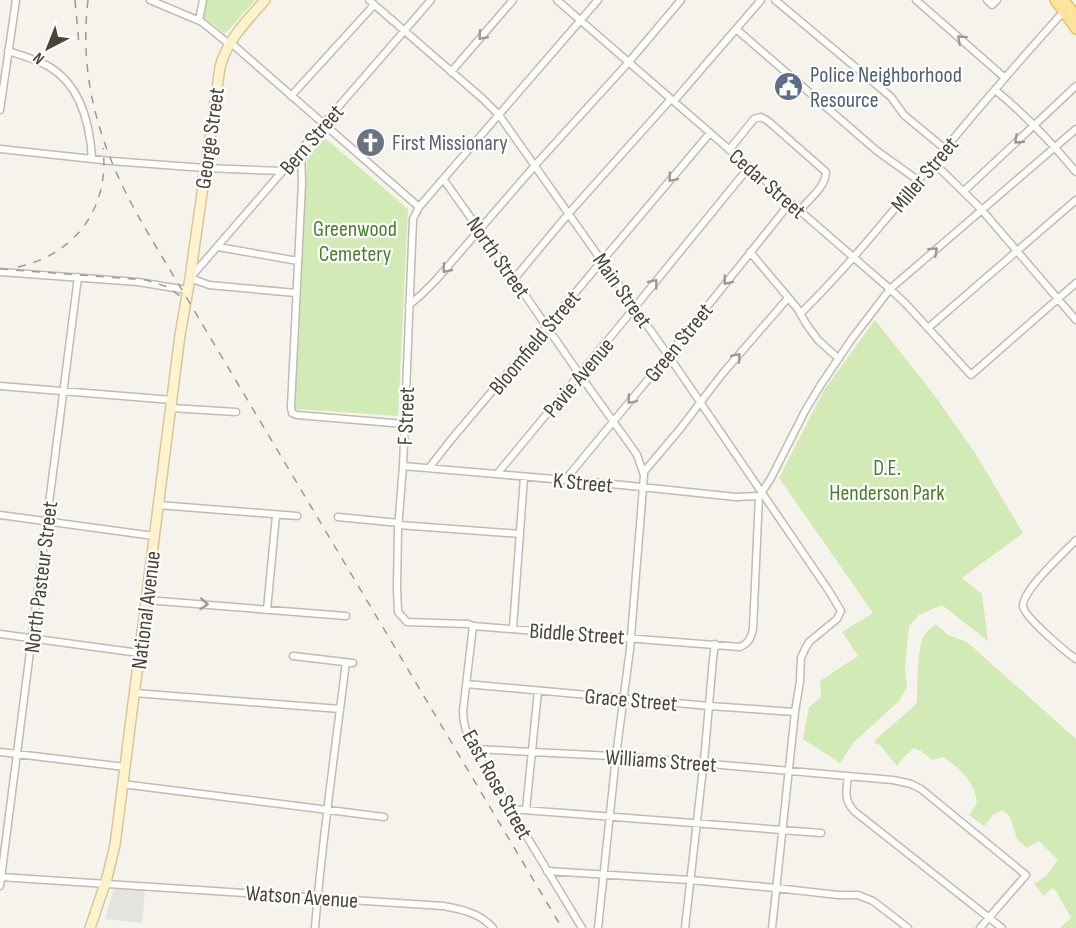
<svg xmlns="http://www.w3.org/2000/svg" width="1076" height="928" viewBox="0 0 1076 928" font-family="'Sofia Sans Condensed',sans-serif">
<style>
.green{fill:#d2eab5}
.parking{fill:#e5e3e0}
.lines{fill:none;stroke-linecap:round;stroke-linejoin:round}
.street-casing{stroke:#c2bbae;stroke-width:9}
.secondary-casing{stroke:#d6c79b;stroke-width:12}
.primary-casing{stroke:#e6c16a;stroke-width:12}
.street{stroke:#fff;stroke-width:6}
.secondary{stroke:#fff3cd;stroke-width:9}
.primary{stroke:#ffe39c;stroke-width:9}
.rail{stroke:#9a9a9a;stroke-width:1.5;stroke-dasharray:8 8;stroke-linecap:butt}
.oneway{stroke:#9c9892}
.labels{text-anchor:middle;stroke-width:4.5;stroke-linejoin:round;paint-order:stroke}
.service-label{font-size:22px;fill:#4e5e75;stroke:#fff;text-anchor:start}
.street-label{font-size:22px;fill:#4b4439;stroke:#fff}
.worship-label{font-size:22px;fill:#5b616d;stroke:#fff;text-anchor:start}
.park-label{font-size:22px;fill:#4a7f2a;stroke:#fff}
</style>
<rect width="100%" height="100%" fill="#f6f3ec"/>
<!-- green -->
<path class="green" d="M206,0H255L228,31L224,33L204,17Z
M325,138L408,209L398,416L295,409L307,158Z
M875,320L935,396L975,453L1023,533L962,578L982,594L988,641L942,605L919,615L909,626L905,667L907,687L899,701L854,742L840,763L803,739L809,707L821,697L820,681L858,656L842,632L873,613L779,478L824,390Z
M936,624L948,635L967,642L1076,739V928H1060L1071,918L1056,891L1052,888L1044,896L1034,884L1046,876L1058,860L1039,841L1027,848L1017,839L1010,817L1003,810L993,815L984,826L969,815L977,803C975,782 960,768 943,757L932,760L921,751L914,748L904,757L897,766L880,745L874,743L875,740L911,709L917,702C918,684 916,649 925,634C928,630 932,627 936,624Z"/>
<!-- parking -->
<path class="parking" d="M114,888L145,890L142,923L105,919Z"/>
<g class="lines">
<defs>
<path id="street" d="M150,0L202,22L229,44
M369,0L483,99L499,115L668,355L829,591L841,611L837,619L809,642L805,649L801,658L800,681L795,712L772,928
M557,0L890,289L906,304L971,375L1076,283
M598,0L419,207L413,219L403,466L398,529L397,587L398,612L407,622L468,624L473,626L740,647C749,643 751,638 753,629L759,496
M775,0L891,97L904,115L945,149
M916,0L1005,78
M987,0L992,5L997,0
M199,20L203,0
M736,29L877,151L919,181
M230,42L419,207
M8,51C21,55 35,59 48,66C81,85 90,123 92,159
M451,72L513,0
M995,90C1025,114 1051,142 1076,172
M291,96L374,5
M674,101L761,0
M0,110L16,0
M0,149L111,161L205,168L283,171
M729,150L754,119L761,117L768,121L826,172C826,187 808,200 799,211
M301,151L302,183L291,407L292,413L297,415L405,424
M933,162L981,209L1076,320
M444,180L514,279L580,375L633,449L637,455L644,475L630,649L616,756L598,928
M964,191L1076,86
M218,247L298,261
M750,252L797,308L807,325L818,340L838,358
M0,272L138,282L187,290
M514,279L569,213L671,99
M296,293L209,285L190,278L431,0
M409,305L421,295L436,280L538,162L628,63L681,0
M801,313C848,267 890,214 933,163C976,111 1019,61 1064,11
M928,328L1076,200
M0,386L172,400
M171,408L236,412
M403,466L622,485L736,497L760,496
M429,468L450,441L710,133
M643,473L680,429L723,373L788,298
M497,474L617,329L749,167
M565,480L674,348L790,203
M762,492L771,478L805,411L820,386L851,340L890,289L1076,129
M158,505L297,516
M0,515L154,536
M338,517L399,523
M399,525L520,534
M1076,540C1064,553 1023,589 1023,606C1024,617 1066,652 1076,659
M146,600L346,616
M267,610L276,515
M473,626L463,711C463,725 467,736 474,749L582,928
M513,628L524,477
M0,634L139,653
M293,656L353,663
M466,684L709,706L795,712
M134,693L340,709
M474,749L632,757L893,780L911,784L921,789L1026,875L980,928
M0,752L125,767
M848,777C846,791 844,800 854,811L1002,928
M122,784L384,817
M511,809L821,833
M526,810L538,691
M547,871L690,880L776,888L838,895H858L873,901L908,928
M0,877L443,906C461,909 480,913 493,928
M0,886L78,277
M315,928C322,839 335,751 346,662
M685,928L705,750L713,659L715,644"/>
<path id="secondary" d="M90,928L107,878L115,845L180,335L190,278L220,67C227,40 247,21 265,0"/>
<path id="primary" d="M1055,0L1076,29
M1064,0L1076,16"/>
</defs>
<!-- street casing -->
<use href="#street" class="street-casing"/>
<!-- secondary casing -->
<use href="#secondary" class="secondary-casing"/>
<!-- primary casing -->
<use href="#primary" class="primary-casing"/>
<!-- street -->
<use href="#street" class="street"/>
<!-- secondary -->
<use href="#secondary" class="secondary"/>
<!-- primary -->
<use href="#primary" class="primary"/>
<!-- rail -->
<path class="rail" d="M75,0L79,44
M88,0C80,66 94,127 123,187C140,222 162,256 182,290L562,928
M18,267C76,254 110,207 103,148
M0,269L146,280L168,287L185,300"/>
</g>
<!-- one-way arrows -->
<defs><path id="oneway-chevron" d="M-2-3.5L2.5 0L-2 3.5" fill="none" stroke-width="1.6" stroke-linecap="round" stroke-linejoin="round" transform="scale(1.5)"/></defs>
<g class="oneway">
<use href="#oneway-chevron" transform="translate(482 36) rotate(131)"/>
<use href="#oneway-chevron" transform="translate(961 39) rotate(-138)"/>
<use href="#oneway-chevron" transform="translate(1018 140) rotate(137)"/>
<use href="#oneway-chevron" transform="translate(672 178) rotate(130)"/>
<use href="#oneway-chevron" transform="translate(934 251) rotate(-42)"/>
<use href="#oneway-chevron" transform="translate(446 269) rotate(131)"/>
<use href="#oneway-chevron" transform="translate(727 281) rotate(128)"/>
<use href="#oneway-chevron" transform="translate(654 283) rotate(-51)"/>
<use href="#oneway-chevron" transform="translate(737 357) rotate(-49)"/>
<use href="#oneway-chevron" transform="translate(631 400) rotate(130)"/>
<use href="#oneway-chevron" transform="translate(204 604) rotate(4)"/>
</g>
<!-- icons -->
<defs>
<symbol id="civic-disc" viewBox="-11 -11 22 22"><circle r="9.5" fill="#5c6f8a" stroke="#fff"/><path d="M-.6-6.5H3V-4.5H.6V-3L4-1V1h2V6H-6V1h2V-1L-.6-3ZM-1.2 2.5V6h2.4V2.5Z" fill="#fff"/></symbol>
<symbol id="church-disc" viewBox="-11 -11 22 22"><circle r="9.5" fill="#6b7280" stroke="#fff"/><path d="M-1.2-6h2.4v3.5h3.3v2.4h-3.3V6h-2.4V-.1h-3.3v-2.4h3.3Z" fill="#fff"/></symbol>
</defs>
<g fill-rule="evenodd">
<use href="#civic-disc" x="772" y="70" width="33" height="33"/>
<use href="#church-disc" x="354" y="126" width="33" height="33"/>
</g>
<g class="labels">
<!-- service labels -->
<g class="service-label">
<text x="810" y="82">Police Neighborhood<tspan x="810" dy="25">Resource</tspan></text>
</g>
<!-- street labels -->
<g class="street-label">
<text transform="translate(209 138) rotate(-82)" y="8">George Street</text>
<text transform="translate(311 139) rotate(-49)" y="8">Bern Street</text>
<text transform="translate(924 174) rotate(-50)" y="8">Miller Street</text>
<text transform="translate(768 183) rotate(41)" y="8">Cedar Street</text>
<text transform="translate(499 257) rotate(55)" y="8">North Street</text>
<text transform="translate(623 290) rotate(55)" y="8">Main Street</text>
<text transform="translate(534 342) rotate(-50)" y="8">Bloomfield Street</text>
<text transform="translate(678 342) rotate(-51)" y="8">Green Street</text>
<text transform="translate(578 377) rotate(-50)" y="8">Pavie Avenue</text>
<text transform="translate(405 416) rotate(-88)" y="8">F Street</text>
<text transform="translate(583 482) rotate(5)" y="8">K Street</text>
<text transform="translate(40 577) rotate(-83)" y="8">North Pasteur Street</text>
<text transform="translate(145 610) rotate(-83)" y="8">National Avenue</text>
<text transform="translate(577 633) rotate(4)" y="8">Biddle Street</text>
<text transform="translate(631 699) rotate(5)" y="8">Grace Street</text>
<text transform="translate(661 760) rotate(4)" y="8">Williams Street</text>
<text transform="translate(498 784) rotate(61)" y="8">East Rose Street</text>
<text transform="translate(302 896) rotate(4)" y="8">Watson Avenue</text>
</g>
<!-- worship labels -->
<g class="worship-label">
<text x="392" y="150">First Missionary</text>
</g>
<!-- park labels -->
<g class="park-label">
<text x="355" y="236">Greenwood<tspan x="355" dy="25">Cemetery</tspan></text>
<text x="887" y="475">D.E.<tspan x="887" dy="25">Henderson Park</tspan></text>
</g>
</g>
<!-- north arrow -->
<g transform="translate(48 48) rotate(222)" stroke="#ffffff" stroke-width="4.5" paint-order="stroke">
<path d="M0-4.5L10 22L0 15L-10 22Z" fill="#4b4439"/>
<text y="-9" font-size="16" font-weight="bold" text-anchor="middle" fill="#4b4439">N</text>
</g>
</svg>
